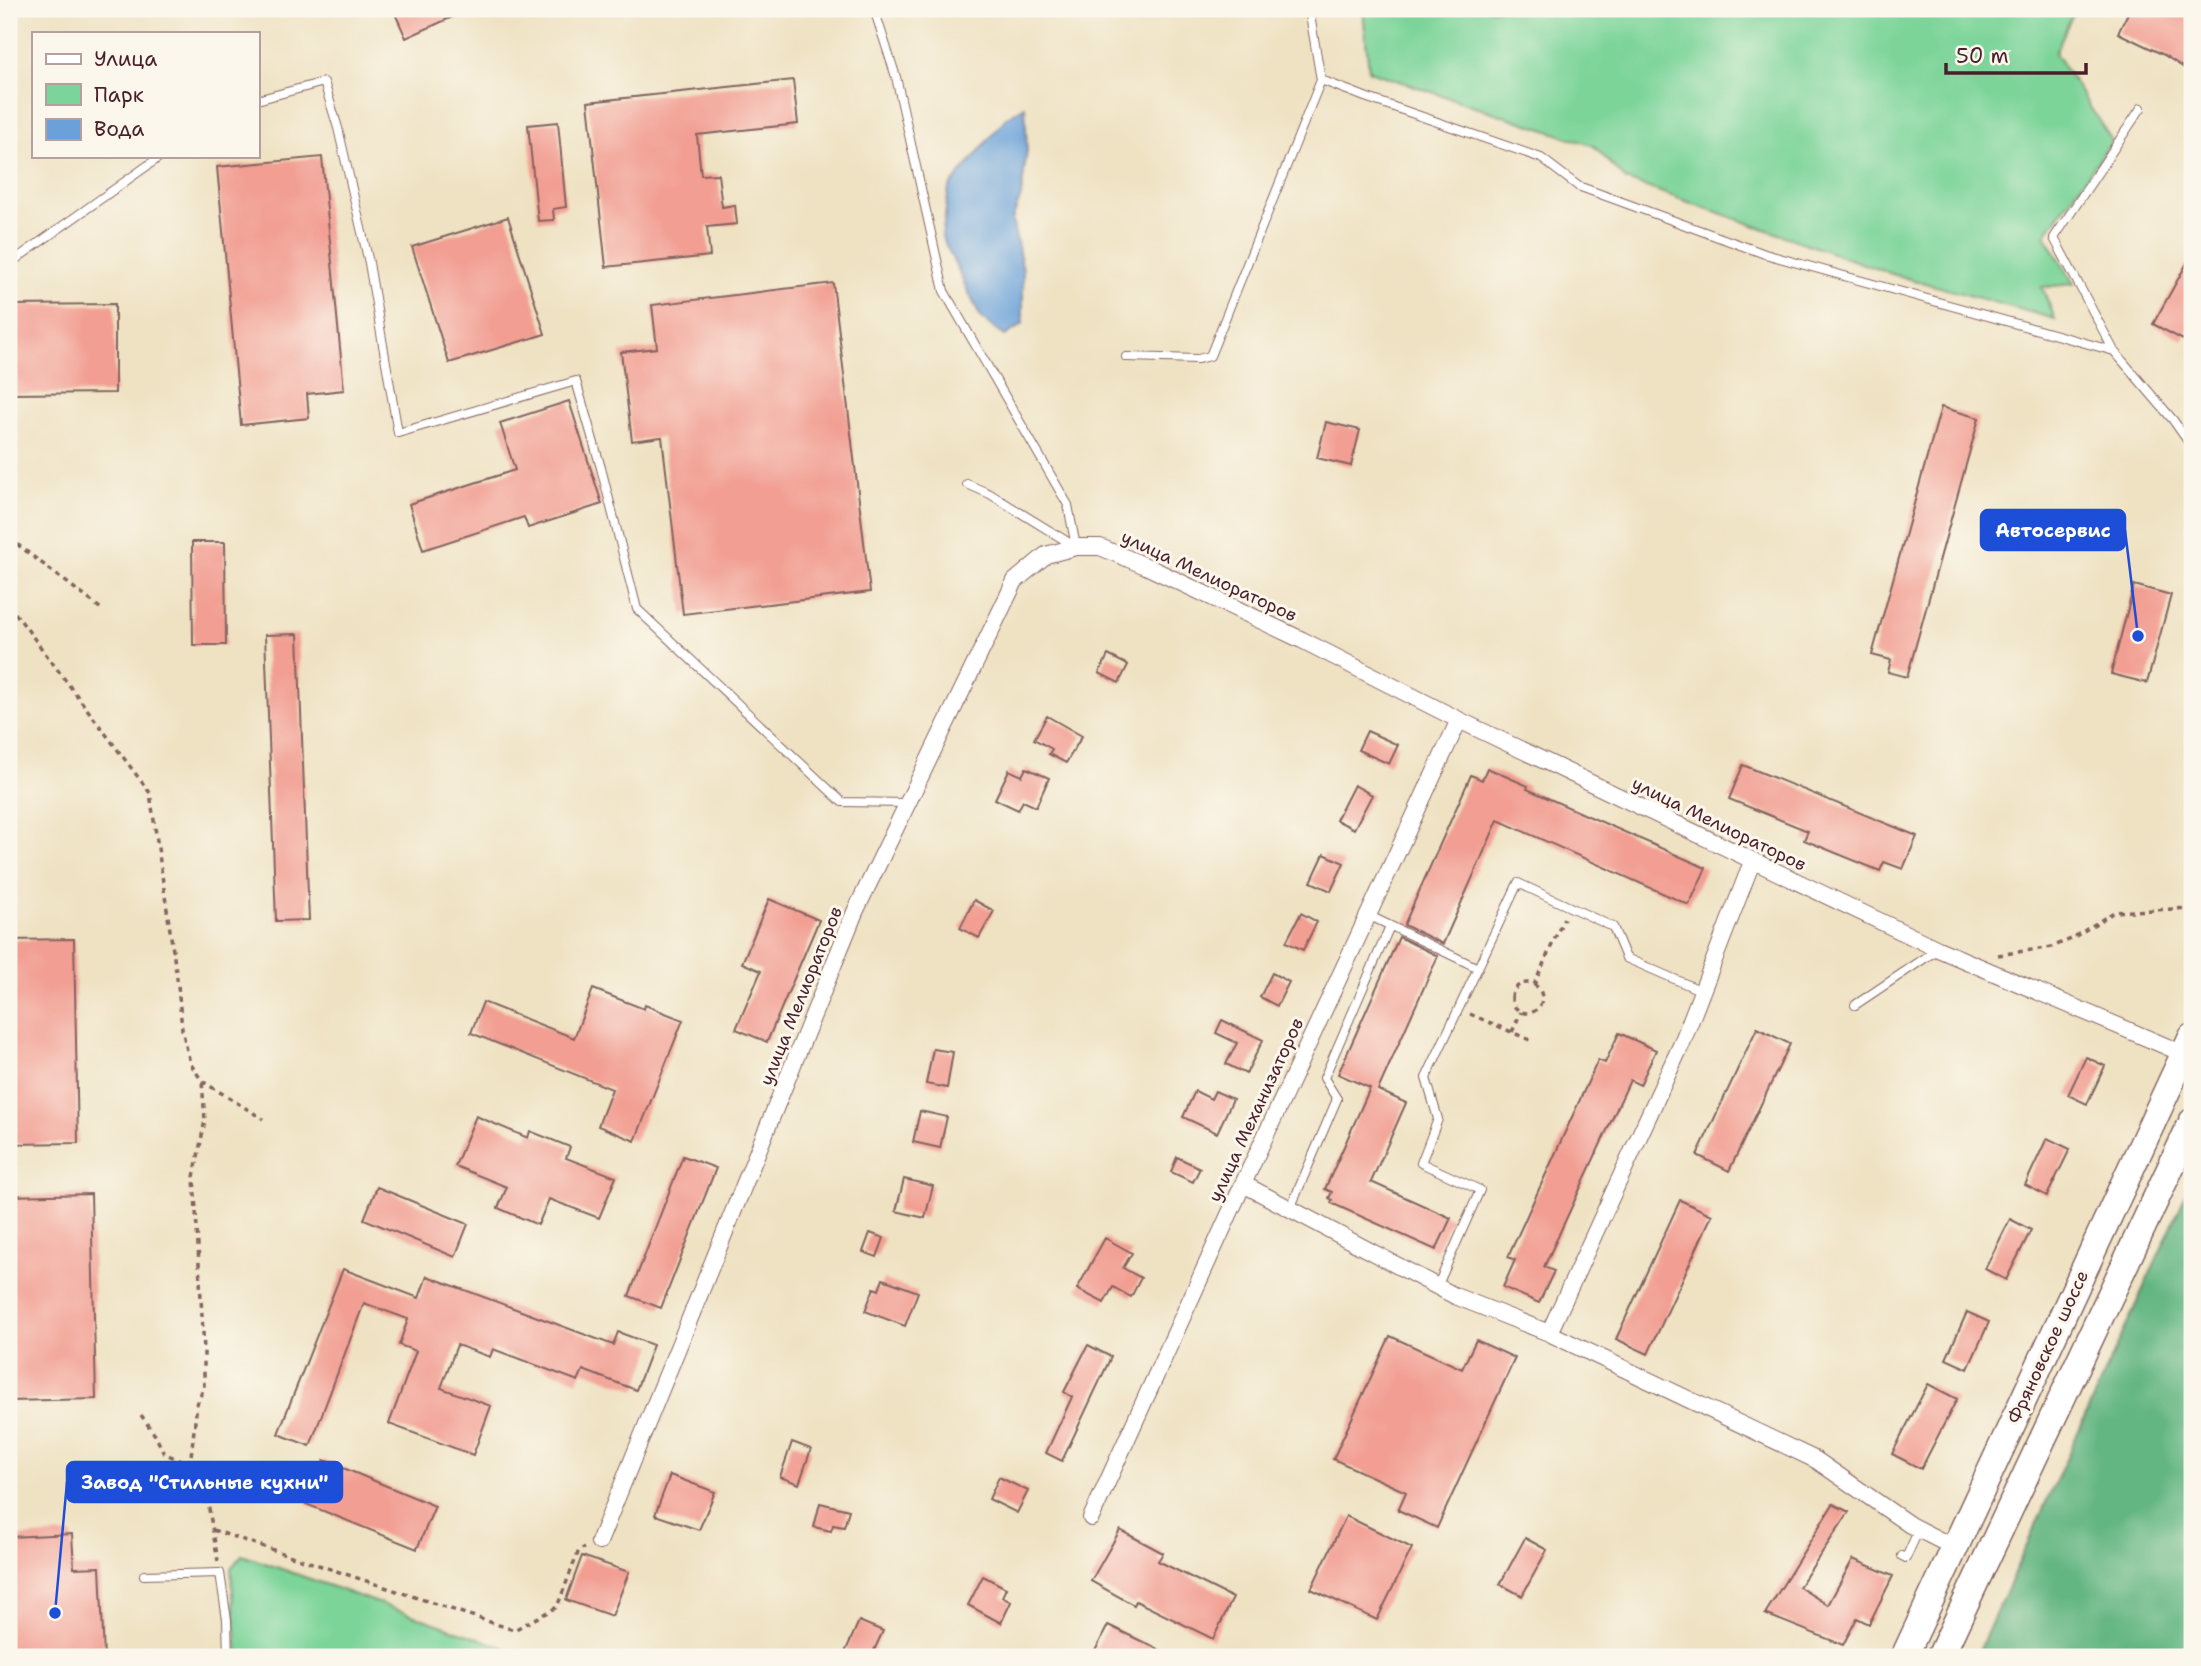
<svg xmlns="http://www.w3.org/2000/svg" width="2201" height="1666" viewBox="0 0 2201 1666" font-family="'Shantell Sans',sans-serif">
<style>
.green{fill:#7bd499;stroke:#627a62;stroke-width:2}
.forest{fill:#64b681;stroke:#576a56;stroke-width:2}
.water{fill:#6ba1d8;stroke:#5a6082;stroke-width:2}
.building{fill:#f29e92}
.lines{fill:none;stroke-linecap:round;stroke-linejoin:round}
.service-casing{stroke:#846360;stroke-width:10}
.minor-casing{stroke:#846360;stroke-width:18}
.primary-casing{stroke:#846360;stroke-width:29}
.path{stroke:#846360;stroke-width:3.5;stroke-dasharray:5 5;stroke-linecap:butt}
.service{stroke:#fff;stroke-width:8}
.minor{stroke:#fff;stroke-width:16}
.primary{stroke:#fff;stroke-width:26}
.labels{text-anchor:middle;stroke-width:6;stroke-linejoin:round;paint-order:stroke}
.street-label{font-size:18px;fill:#4a1f2b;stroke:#fbf7ec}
.leader{fill:none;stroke:#1d4ed8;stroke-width:2.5}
.callout-dot{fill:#1d4ed8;stroke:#fbf7ec;stroke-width:2.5}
.callout{fill:#1d4ed8;stroke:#1d4ed8;stroke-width:2.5}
.callout-label{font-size:19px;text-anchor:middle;font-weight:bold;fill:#fff}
</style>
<rect width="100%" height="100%" fill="#fbf7ec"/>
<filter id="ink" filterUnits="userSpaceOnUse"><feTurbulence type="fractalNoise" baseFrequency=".0143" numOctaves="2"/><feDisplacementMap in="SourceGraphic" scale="14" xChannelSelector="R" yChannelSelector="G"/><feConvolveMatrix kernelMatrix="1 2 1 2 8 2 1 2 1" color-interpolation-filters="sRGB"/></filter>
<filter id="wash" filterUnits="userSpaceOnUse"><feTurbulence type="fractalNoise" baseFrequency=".00686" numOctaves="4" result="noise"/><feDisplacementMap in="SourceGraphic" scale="28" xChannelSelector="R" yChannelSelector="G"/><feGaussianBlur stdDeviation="1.57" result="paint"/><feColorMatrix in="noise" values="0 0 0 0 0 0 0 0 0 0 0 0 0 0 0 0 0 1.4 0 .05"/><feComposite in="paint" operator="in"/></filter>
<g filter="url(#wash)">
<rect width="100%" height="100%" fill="#efe2c3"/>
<!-- green -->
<path class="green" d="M1363,9H2075L2055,53L2112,141L2045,235L2074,284L2042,287L2055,319L1892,274L1626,180L1594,146L1369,71Z
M242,1555L531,1657H238L231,1568Z"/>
<!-- forest -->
<path class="forest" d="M2192,1181V1657H1976Z"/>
<!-- water -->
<path class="water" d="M1025,106L1027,150L1021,196L1012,220L1023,270V324L1005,336L981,318L942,237L949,188L1006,118Z"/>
<g id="blocks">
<!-- building -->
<path class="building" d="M393,9H470L406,38Z
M2130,9H2192V73L2164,55L2118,33Z
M793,80L798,124L697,135L701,175L718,174L722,207L735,205L737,224L707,227L710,256L606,267L588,102Z
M558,122L566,207L553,209L554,220L538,221L528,125Z
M322,157L344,390L307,394L309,418L241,425L217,167Z
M508,217L545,334L449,363L412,247Z
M2192,254V324L2183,340L2153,324Z
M833,283L870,592L683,614L662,437L632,441L621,352L657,348L652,305Z
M115,304V393L9,394V305Z
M569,401L602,504L528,528L524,517L423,550L409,504L515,470L500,423Z
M1941,407L1979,418L1907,677L1888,672L1891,660L1872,655Z
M1326,422L1360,430L1351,466L1317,458Z
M192,542H225L226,645H193Z
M2134,585L2171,595L2147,683L2111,674Z
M298,634L309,920L276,921L265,635Z
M1108,655L1128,665L1119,683L1099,673Z
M1047,716L1082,736L1066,763L1049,754L1052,749L1034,739Z
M1367,731L1398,745L1389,764L1358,750Z
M1743,765L1917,836L1903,869L1884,862L1880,871L1804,840L1808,831L1729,799Z
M1026,768L1049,778L1036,807L1023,801L1018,810L995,799L1009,770L1022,776Z
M1487,768L1528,786L1527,789L1706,868L1689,905L1498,820L1443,944L1404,925L1471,775L1482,780Z
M1354,785L1372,795L1354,829L1336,820Z
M1324,854L1344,863L1331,891L1311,882Z
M769,899L819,920L767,1042L736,1029L761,971L742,963Z
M974,900L994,911L979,938L960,928Z
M1301,913L1317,922L1303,950L1286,942Z
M1399,937L1438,956L1378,1090L1406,1103L1371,1182L1451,1218L1436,1250L1331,1203L1332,1200L1329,1198L1332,1192L1325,1189L1370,1088L1338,1074Z
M74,939L78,1143L9,1144V940Z
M1272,973L1289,982L1277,1006L1260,997Z
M593,989L644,1009L645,1005L683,1020L635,1141L598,1126L612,1089L471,1033L483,1002L574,1038Z
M1222,1020L1263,1040L1246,1074L1226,1064L1237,1043L1216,1033Z
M1757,1028L1790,1044L1729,1171L1697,1155Z
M1619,1033L1656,1050L1640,1085L1630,1080L1544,1267L1554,1271L1539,1303L1503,1287L1515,1260L1508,1257L1598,1060L1605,1063Z
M933,1049L953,1052L947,1088L926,1084Z
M2086,1057L2105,1066L2087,1104L2068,1095Z
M1195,1091L1211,1099L1215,1091L1233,1099L1217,1133L1183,1117Z
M920,1111L947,1117L940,1148L913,1142Z
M476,1116L528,1138L530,1131L570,1147L566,1158L616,1177L599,1218L549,1199L538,1225L498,1208L507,1187L455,1166Z
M2047,1138L2070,1149L2047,1196L2025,1185Z
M683,1156L716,1168L661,1308L629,1296Z
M1177,1157L1200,1168L1193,1182L1171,1172Z
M904,1179L933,1186L925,1218L896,1211Z
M377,1187L468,1224L455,1257L364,1219Z
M91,1194L96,1399L9,1401V1196Z
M1680,1200L1712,1215L1648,1354L1616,1339Z
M2010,1219L2031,1230L2006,1280L1985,1269Z
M870,1233L884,1238L877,1257L863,1252Z
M1105,1238L1132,1253L1123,1268L1141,1278L1131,1297L1113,1287L1104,1303L1077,1289Z
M343,1269L419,1298L427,1276L613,1345L618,1332L653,1345L636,1390L583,1370L578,1381L493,1349L490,1357L457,1345L441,1388L491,1406L473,1455L389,1424L416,1351L399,1345L408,1319L364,1303L310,1446L278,1434Z
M883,1279L918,1292L905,1326L865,1311L874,1288L879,1290Z
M1967,1312L1989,1322L1968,1369L1946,1359Z
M1390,1336L1462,1369L1476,1340L1515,1358L1437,1528L1398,1510L1406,1492L1333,1459Z
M1088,1345L1111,1357L1062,1461L1046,1453L1072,1397L1064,1392Z
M1928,1384L1957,1399L1921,1469L1892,1454Z
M792,1442L811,1449L799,1484L780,1477Z
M324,1460L435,1506L417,1549L306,1504Z
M670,1475L715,1492L699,1530L655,1515Z
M999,1477L1028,1491L1017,1513L989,1499Z
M820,1503L849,1510L844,1527L833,1525L831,1531L814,1527Z
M1833,1504L1849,1512L1799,1587L1828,1605L1853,1559L1893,1576L1869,1624L1857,1618L1843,1645L1765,1614Z
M1346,1516L1412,1548L1377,1620L1311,1589Z
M1120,1530L1163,1553L1158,1561L1233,1598L1213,1639L1136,1601L1134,1605L1091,1581Z
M72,1534L74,1568L100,1567L104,1657H9V1537Z
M1525,1538L1547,1550L1522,1596L1500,1584Z
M582,1556L629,1572L612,1616L566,1600Z
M983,1576L1006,1588L1002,1597L1011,1602L1001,1623L968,1605Z
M859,1621L883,1631L871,1657H843Z
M1108,1625L1174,1657H1092Z"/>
</g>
</g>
<g filter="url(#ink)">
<use href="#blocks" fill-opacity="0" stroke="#846360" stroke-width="2"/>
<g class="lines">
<defs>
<path id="service" d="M874,9L896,77L944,291L1068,505L1076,547L990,494L967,484
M1309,9L1321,80L1365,97L1541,158L1578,186L1765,254L2114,351L2173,420L2192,447
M257,100L324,82L338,128L369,263L398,433L576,381L601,468L637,609L842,802L907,803
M9,264L161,156
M2114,351L2054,238L2141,108
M1126,357L1198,359L1210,356L1321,80
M1368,915L1478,968
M1855,1005L1937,950
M1290,1209L1337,1099L1324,1078L1390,926
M1437,1287L1480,1190L1421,1163L1438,1119L1426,1078L1518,883L1613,927L1626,958L1702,991
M1902,1556L1906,1558L1919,1529
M144,1575L220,1573L227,1620L228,1657"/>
<path id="minor" d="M1243,1184L1455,1296L1549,1333L1816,1460L1910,1525L1955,1548
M1549,1333L1682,1043L1752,862
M1091,1518L1243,1184L1459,720
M599,1542L855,912L1015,581L1046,555L1076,547H1100L1148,567L1302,640L1459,720L1938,949L2184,1054"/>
<path id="primary" d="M1904,1657L2192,1037
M1940,1657L2192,1122"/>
</defs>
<!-- service casing -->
<use href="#service" class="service-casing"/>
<!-- minor casing -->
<use href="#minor" class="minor-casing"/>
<!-- primary casing -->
<use href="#primary" class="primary-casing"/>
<!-- path -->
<path class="path" d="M9,538L104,611
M9,605L150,793L178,985L182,1029L190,1063L202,1081L263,1119
M1998,955L2052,947L2071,939L2114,912L2192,908
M1512 998a15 15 0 1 1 30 0a15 15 0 1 1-30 0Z
M1534,985L1564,918
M1470,1014L1532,1041
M1512,1032L1521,1012
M141,1415L155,1435L164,1453L190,1465L209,1509L218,1561
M190,1465L197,1404L204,1387V1350L194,1177L205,1120L202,1081
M213,1530L514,1630L557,1607L579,1550L584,1548"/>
<!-- service -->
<use href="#service" class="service"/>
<!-- minor -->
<use href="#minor" class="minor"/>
<!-- primary -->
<use href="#primary" class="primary"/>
</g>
</g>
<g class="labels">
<!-- street labels -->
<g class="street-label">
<text transform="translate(1209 576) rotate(25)" y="6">улица Мелиораторов</text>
<text transform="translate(1719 824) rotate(26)" y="6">улица Мелиораторов</text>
<text transform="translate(801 996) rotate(-68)" y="6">улица Мелиораторов</text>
<text transform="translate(1256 1110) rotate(-65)" y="6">улица Механизаторов</text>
<text transform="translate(2048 1347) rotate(-65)" y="6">Фряновское шоссе</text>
</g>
</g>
<!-- callouts -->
<path class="leader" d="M2138 636L2125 530M55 1613L67 1482"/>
<g class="callout-dot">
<circle cx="2138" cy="636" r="7"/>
<circle cx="55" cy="1613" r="7"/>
</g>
<g class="callout">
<rect x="1981" y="510" width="144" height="40" rx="7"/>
<rect x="67" y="1462" width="275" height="40" rx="7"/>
</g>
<g class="callout-label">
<text x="2053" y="537">Автосервис</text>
<text x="205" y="1489">Завод "Стильные кухни"</text>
</g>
<!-- margin -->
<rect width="2201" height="1666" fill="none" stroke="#fbf7ec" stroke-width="35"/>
<!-- legend -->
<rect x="32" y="32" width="228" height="126" fill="#fbf7ec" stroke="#b4a19f" stroke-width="2"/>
<rect x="46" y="54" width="35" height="10" fill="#ffffff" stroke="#b4a19f" stroke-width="2"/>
<text x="94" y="66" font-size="21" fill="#4a1f2b">Улица</text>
<rect x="46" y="84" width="35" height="21" fill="#7bd499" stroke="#b4a19f" stroke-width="2"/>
<text x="94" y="102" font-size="21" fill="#4a1f2b">Парк</text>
<rect x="46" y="119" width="35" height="21" fill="#6ba1d8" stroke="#b4a19f" stroke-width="2"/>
<text x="94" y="136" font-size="21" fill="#4a1f2b">Вода</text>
<!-- scale -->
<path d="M1946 63v10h140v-10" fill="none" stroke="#4a1f2b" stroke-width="3.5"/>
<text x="1956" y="63" font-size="21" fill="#4a1f2b" stroke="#fbf7ec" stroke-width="5" paint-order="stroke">50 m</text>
</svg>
